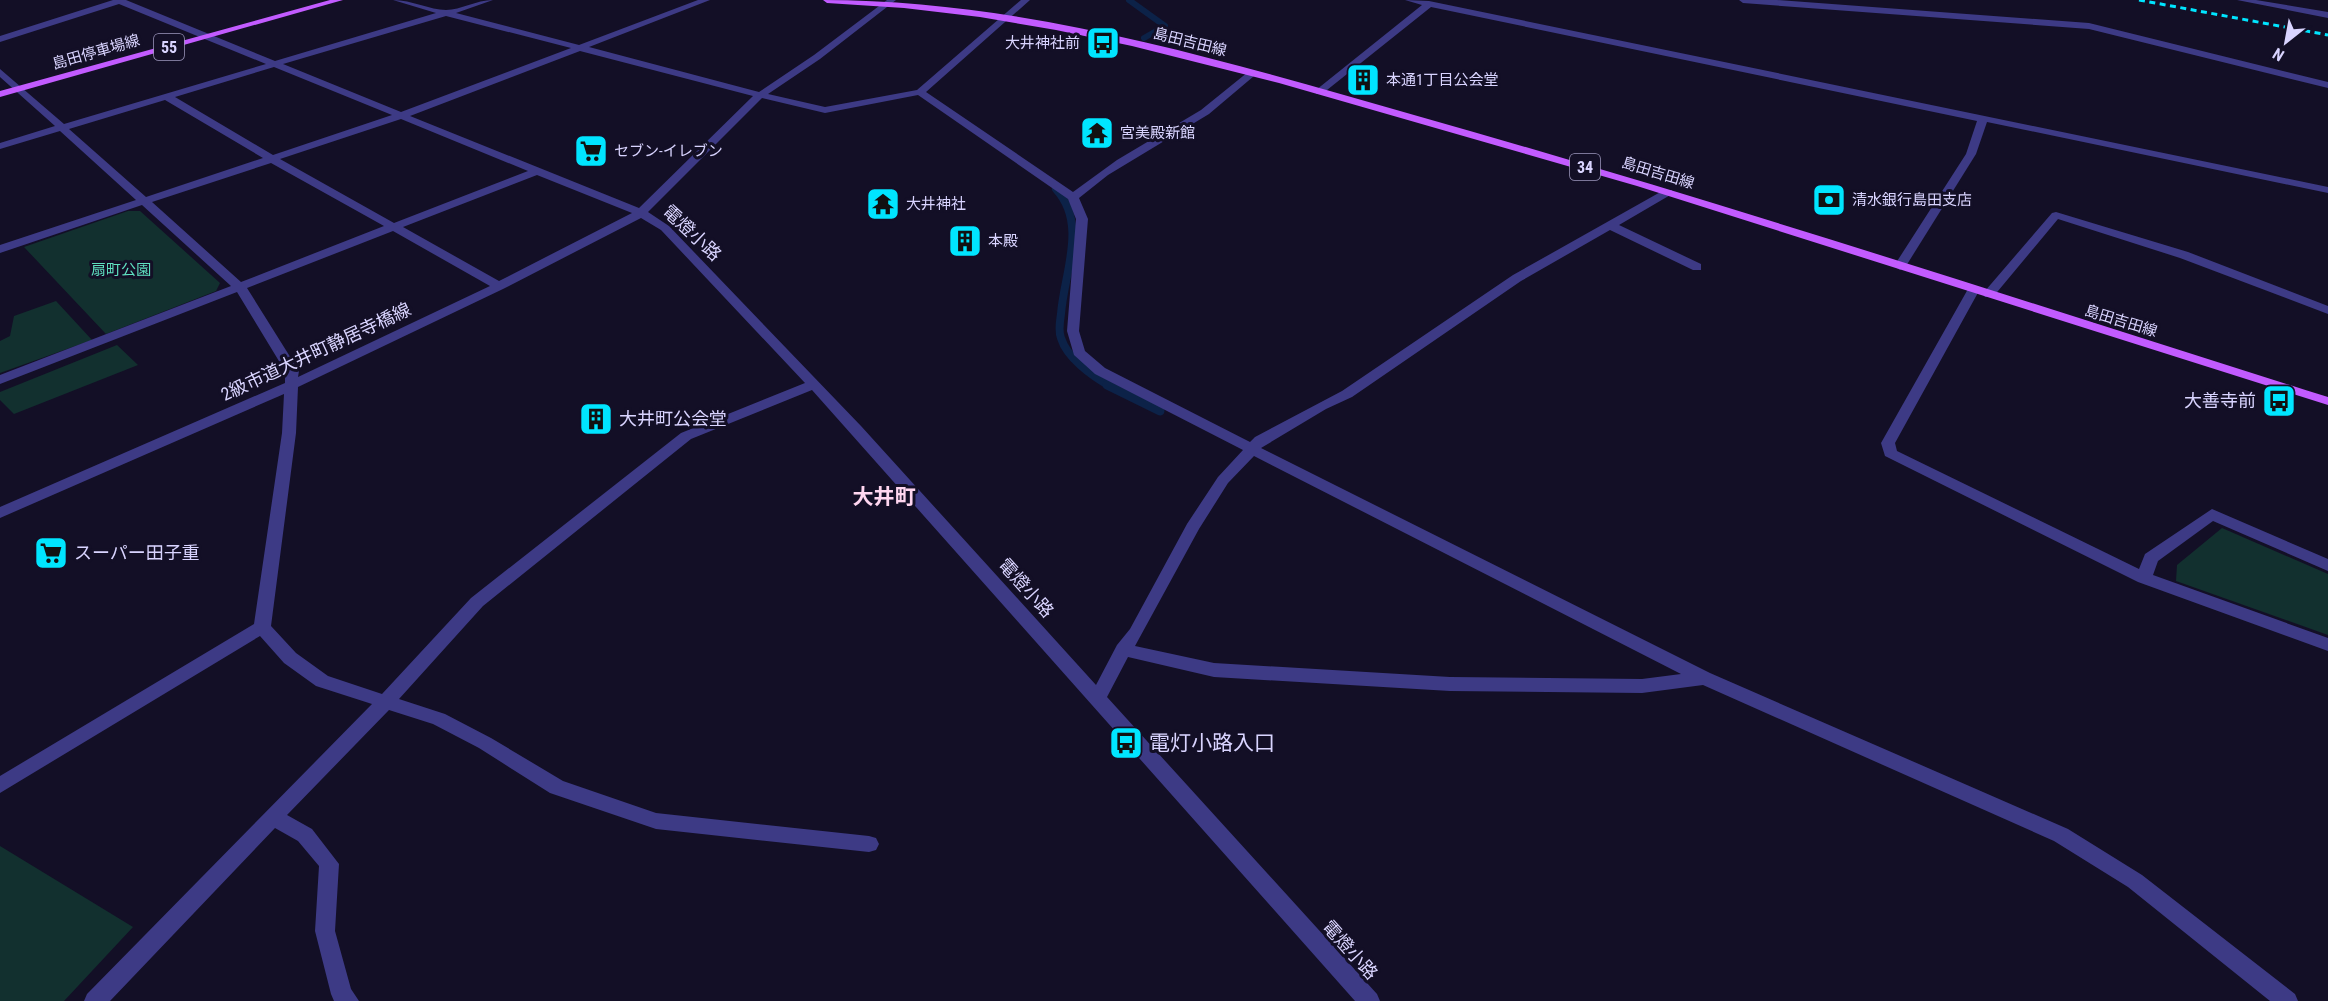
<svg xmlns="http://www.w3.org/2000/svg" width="2328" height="1001" viewBox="0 0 2328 1001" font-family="'Roboto Condensed','Noto Sans JP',sans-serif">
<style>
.green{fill:#12302f}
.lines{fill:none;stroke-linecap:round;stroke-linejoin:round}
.stream-far2{stroke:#0c2248;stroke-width:6}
.stream-far1{stroke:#0c2248;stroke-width:8}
.stream{stroke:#0c2248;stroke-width:9}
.minor{fill:#3d3a85;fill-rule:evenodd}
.major{fill:#c25bff;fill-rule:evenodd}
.rail{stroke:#00e5ff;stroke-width:3;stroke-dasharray:6 4.5;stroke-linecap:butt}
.labels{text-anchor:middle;stroke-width:6;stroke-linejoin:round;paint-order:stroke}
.far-street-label{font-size:15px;fill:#d9d4ff;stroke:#130f26}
.far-poi-label{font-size:15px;fill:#d9d4ff;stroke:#130f26;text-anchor:start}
.far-park-label{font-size:15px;fill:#5fe0c0;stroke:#130f26}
.shield{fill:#130f26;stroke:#9e99be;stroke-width:1.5}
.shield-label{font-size:16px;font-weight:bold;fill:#d9d4ff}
.street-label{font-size:18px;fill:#d9d4ff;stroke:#130f26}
.poi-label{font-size:18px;fill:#d9d4ff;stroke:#130f26;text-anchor:start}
.quarter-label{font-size:21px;font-weight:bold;fill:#ffd6f0;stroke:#130f26}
.near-poi-label{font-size:21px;fill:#d9d4ff;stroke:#130f26;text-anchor:start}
</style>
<rect width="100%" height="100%" fill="#130f26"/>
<!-- green -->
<path class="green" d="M128,211H140L220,283L216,291L106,334L24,247Z
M56,301L92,340L0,373V341L10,336L14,316Z
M117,345L138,365L14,414L0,400V392Z
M2222,528L2328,574V635L2176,581L2177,565Z
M0,846L133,927L64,1001H0Z"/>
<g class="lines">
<!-- stream-far2 -->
<path class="stream-far2" d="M1129,0L1165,26L1144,38"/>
<!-- stream-far1 -->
<path class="stream-far1" d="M1056,189C1088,224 1064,273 1061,314C1060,321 1058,331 1061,338C1067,358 1092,376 1110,386"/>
<!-- stream -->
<path class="stream" d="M1107,385L1160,411"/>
<!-- minor -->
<path class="minor" d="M113,0H126L275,61L436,13L393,0C412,0 430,10 446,10C461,10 476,0 493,0L456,13L579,45L698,0H710L589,47L759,92L814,55L887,0H896L820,59L768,94L825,107L917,90L1021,0H1030L926,92L1073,192L1117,160L1201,110L1248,72H1254V76L1209,114L1108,175L1079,198L1088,219L1079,331L1085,351L1105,368L1250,442L1255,437L1342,391L1513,275L1664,190H1672V194L1619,225L1701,264V270H1693L1610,230L1521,281L1352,397L1326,409L1261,448L1710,673L2068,829L2142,875L2295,994L2298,1001H2270L2128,887L2054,841L1703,685L1642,693L1450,691L1214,677L1128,657L1107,697L1377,994L1380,1001H1355L812,390L691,439L483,606L399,699L445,714L491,738L563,781L656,813L869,836L876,838L879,844L876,850L869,852L656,829L550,793L479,748L433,724L389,710L287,815L312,829L339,864L335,931L351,989L359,1001H334L331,994L315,931L319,866L298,841L275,828L110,1001H84L87,994L372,704L316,686L284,663L260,636L0,793V776L254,624L282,433L284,394L0,518V507L285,383V371L237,292L0,384V375L231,286L142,205L0,253V245L136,200L60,131L0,149V143L55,126L0,77V69L64,124L266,64L119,4L0,42V36ZM446,16L571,48L401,112L283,64ZM580,51L753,96L639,208L410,116ZM274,67L392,115L273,155L175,97ZM918,95L1068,199L1076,219L1067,331L1074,355L1095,374L1243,450L1218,477L1187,524L1130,629L1117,645L1096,685L861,426L669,226L648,212L762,98L825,113ZM165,100L263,158L146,197L69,129ZM401,119L528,171L394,223L280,159ZM271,163L384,226L241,282L152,202ZM537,175L632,213L499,281L403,227ZM641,218L661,230L805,383L681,433L471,598L382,694L328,676L296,653L271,626L296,433L298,387L503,289ZM393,231L490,286L298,377L299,371L247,288ZM1254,456L1681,674L1642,679L1450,677L1214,663L1135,646L1199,529L1228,483Z
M1405,0L1429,1L2328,187V193L1987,122L1976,154L1906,266L1900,270L1894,266L1966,154L1977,121L1431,7L1322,94H1316V90L1422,5Z
M1739,0H1777L2089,23L2328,82V88L2089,29L1743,3Z
M2237,0H2256L2328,12V18Z
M2056,212L2188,252L2328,306V314L2180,258L2058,219L1993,297H1985L1983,294L1985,291L2052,213Z
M1974,285L1980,289L1895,443L1897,451L2139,569L2145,554L2212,509L2328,559V571L2213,521L2158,561L2153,575L2328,638V651L2138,582L1885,456L1881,443L1968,289Z"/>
<!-- major -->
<path class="major" d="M330,0H343L0,97V91Z
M823,0C1027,0 1227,62 1421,117C1726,203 2026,302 2328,397V405L1637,186L1279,83L1132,46L1056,30L980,17L904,8L827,3Z"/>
<!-- rail -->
<path class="rail" d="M2139,0L2328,35"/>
</g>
<!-- icons -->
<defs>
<symbol id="bus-square" viewBox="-11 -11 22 22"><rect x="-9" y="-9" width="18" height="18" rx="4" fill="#00e5ff" stroke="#130f26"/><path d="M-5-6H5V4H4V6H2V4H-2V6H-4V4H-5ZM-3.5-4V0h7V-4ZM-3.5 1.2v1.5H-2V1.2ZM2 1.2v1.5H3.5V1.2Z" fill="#111"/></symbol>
<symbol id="building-square" viewBox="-11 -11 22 22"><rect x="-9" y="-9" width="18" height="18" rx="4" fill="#00e5ff" stroke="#130f26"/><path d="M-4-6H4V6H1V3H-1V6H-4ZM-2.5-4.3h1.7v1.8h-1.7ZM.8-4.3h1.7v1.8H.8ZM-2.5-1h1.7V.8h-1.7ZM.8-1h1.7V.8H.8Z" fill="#111"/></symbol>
<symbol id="temple-square" viewBox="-11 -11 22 22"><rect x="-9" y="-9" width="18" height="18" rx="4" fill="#00e5ff" stroke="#130f26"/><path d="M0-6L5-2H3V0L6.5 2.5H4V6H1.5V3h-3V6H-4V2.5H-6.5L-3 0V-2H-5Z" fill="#111"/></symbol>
<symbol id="supermarket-square" viewBox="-11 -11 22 22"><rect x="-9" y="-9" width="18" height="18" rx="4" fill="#00e5ff" stroke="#130f26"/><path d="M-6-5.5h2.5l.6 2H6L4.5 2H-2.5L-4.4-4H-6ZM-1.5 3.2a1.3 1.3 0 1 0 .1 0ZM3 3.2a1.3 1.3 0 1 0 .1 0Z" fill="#111"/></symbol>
<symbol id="bank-square" viewBox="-11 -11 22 22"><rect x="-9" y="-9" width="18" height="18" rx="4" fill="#00e5ff" stroke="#130f26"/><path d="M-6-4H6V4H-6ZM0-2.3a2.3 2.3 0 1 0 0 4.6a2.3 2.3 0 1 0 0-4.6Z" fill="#111"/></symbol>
</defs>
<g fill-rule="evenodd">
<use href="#bus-square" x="1084" y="24" width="38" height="38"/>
<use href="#building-square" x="1344" y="61" width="38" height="38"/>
<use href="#temple-square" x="1078" y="114" width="38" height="38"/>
<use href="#supermarket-square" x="572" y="132" width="38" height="38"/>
<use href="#bank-square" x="1810" y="181" width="38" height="38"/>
<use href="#temple-square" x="864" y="185" width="38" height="38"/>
<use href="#building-square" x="946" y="222" width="38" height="38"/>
<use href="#bus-square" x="2260" y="382" width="38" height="38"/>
<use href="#building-square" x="577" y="400" width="38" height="38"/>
<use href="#supermarket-square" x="32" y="534" width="38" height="38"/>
<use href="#bus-square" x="1107" y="724" width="38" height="38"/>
</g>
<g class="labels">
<!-- far-street labels -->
<g class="far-street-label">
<text transform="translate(1190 42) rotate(14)" y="5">島田吉田線</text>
<text transform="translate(96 52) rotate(-16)" y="5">島田停車場線</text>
<text transform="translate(1658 173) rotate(17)" y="5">島田吉田線</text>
<text transform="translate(2121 321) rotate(17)" y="5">島田吉田線</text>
</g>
<!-- far-poi labels -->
<g class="far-poi-label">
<text x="1080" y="48" text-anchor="end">大井神社前</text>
<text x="1386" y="85">本通1丁目公会堂</text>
<text x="1120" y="138">宮美殿新館</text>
<text x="614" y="156">セブン-イレブン</text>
<text x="1852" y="205">清水銀行島田支店</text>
<text x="906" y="209">大井神社</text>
<text x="988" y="246">本殿</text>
</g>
<!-- far-park labels -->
<g class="far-park-label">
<text x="121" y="275">扇町公園</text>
</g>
<!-- shield labels -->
<g class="shield">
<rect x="154" y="34" width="30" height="26" rx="4.5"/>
<rect x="1570" y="154" width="30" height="26" rx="4.5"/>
</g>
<g class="shield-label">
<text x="169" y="53">55</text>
<text x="1585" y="173">34</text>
</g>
<!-- street labels -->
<g class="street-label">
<text transform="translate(692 233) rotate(43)" y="6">電燈小路</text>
<text transform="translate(316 352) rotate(-25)" y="6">2級市道大井町静居寺橋線</text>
<text transform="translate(1026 588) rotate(48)" y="6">電燈小路</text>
<text transform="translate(1350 950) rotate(48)" y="6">電燈小路</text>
</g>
<!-- poi labels -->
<g class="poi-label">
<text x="2256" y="407" text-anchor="end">大善寺前</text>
<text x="619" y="425">大井町公会堂</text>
<text x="74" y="559">スーパー田子重</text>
</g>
<!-- quarter labels -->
<g class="quarter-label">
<text x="884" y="504">大井町</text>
</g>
<!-- near-poi labels -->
<g class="near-poi-label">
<text x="1149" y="750">電灯小路入口</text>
</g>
</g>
<!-- north arrow -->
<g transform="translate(2286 42) rotate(211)" stroke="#130f26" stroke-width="4.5" paint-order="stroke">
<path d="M0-4.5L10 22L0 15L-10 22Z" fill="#d9d4ff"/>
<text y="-9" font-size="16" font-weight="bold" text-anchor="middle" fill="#d9d4ff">N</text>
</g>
</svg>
